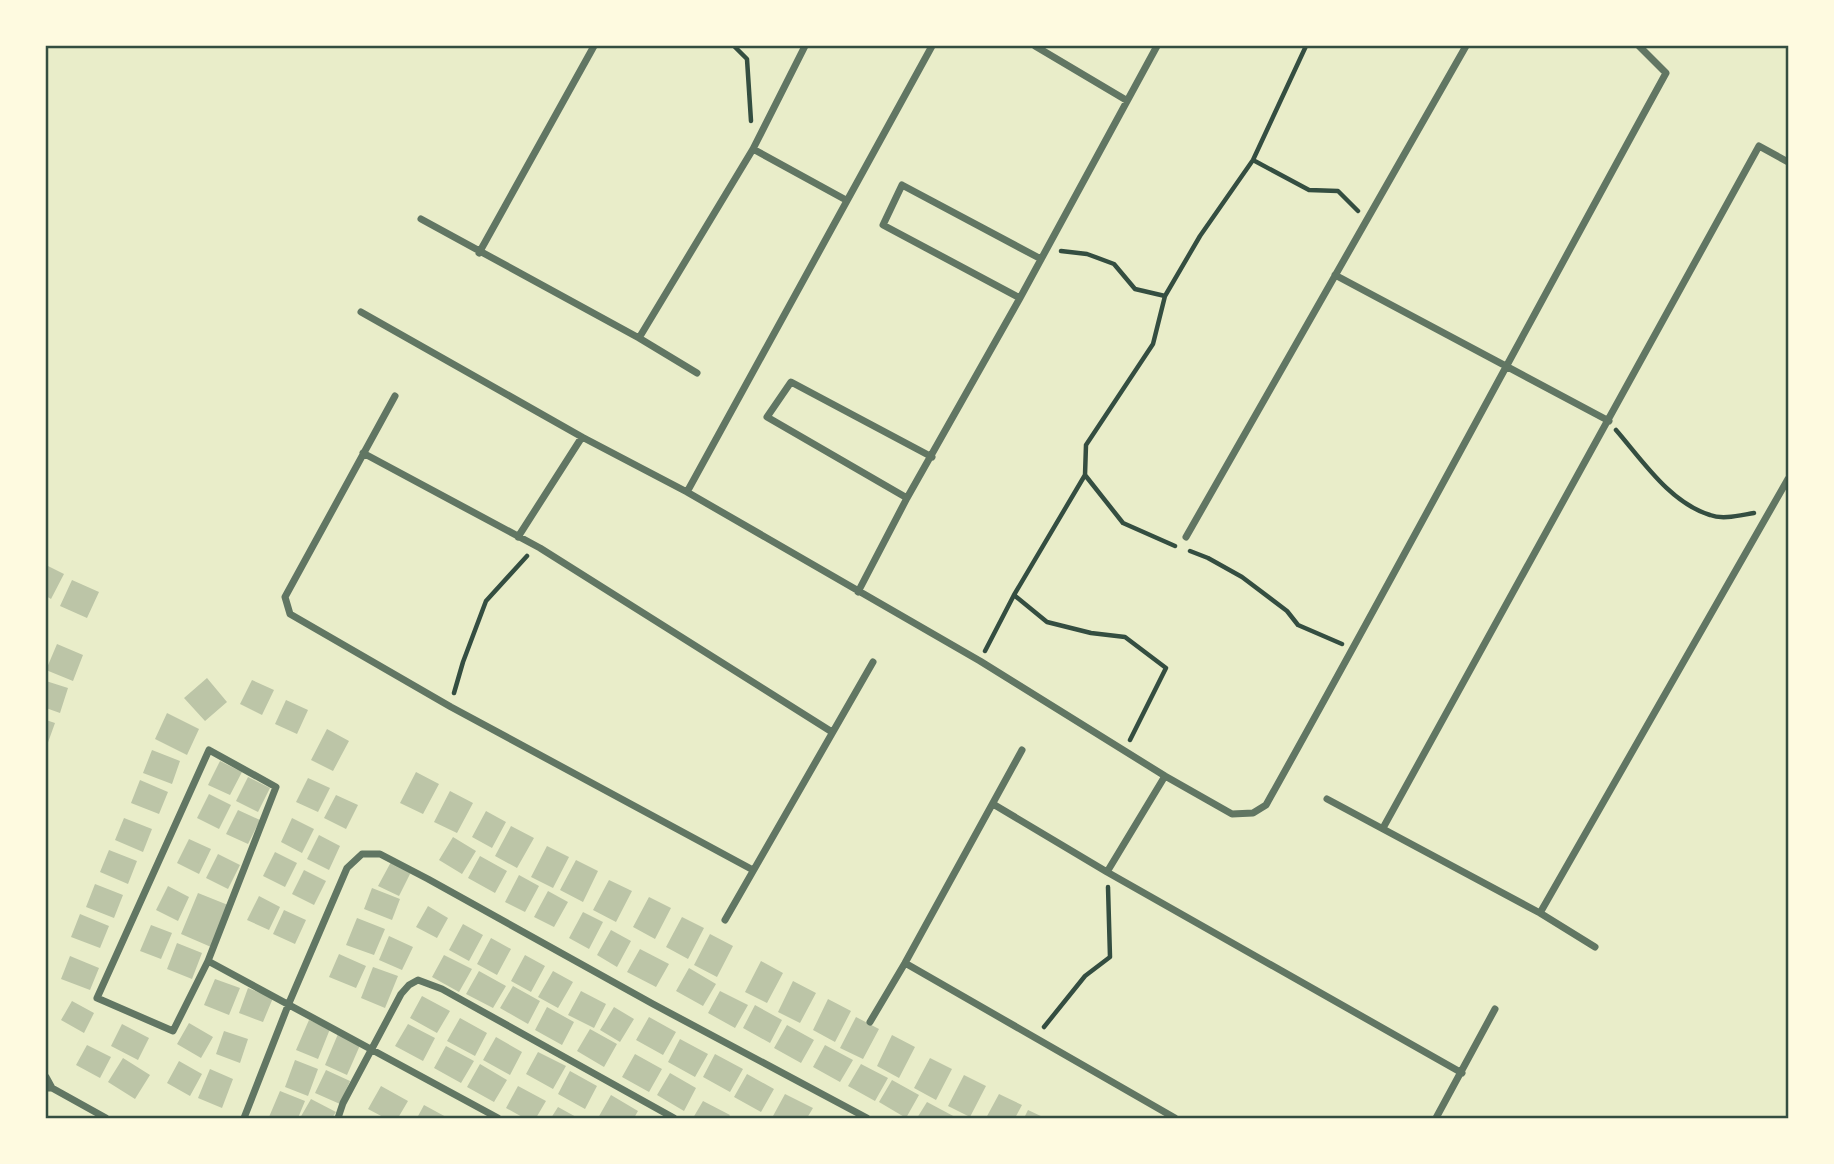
<svg xmlns="http://www.w3.org/2000/svg" width="1834" height="1164" viewBox="0 0 1834 1164" font-family="Jost,sans-serif">
<style>
.building{fill:#bcc5a7}
.lines{fill:none;stroke-linecap:round;stroke-linejoin:round}
.path{stroke:#344e41;stroke-width:4.5}
.minor{stroke:#617663;stroke-width:7}
.neatline{fill:none;stroke:#344e41;stroke-width:2.5}
</style>
<rect width="100%" height="100%" fill="#e9edc9"/>
<!-- building -->
<path class="building" d="M46,565L64,574L51,599L46,596Z
M72,580L99,592L87,618L60,606Z
M57,644L83,655L73,681L46,670Z
M207,678L227,702L205,721L184,698Z
M252,680L274,690L262,715L240,704Z
M46,681L68,688L60,713L46,708Z
M286,700L308,710L297,734L275,724Z
M167,713L199,729L187,755L155,739Z
M46,720L55,723L46,748Z
M327,729L349,741L333,771L311,760Z
M152,750L180,761L172,784L143,773Z
M220,761L242,772L230,795L208,785Z
M416,772L439,784L423,814L400,803Z
M248,777L270,788L258,812L236,801Z
M308,778L330,788L318,812L296,802Z
M140,780L168,792L159,814L131,803Z
M450,791L473,803L457,833L434,822Z
M209,794L231,805L219,829L197,818Z
M336,795L358,805L346,829L324,818Z
M238,810L260,820L248,844L226,834Z
M486,811L506,822L492,848L472,837Z
M124,818L152,829L143,852L115,840Z
M292,818L314,829L302,853L281,842Z
M511,826L534,838L517,868L495,856Z
M319,835L340,846L329,870L307,859Z
M453,837L476,851L462,874L439,860Z
M189,839L211,849L199,874L177,863Z
M547,846L569,857L553,888L531,877Z
M109,850L137,861L128,884L100,872Z
M275,852L297,863L285,887L263,876Z
M218,854L240,865L228,889L206,878Z
M480,856L507,871L495,893L468,878Z
M576,860L598,871L583,902L560,890Z
M391,862L411,872L399,896L378,886Z
M304,870L326,881L314,905L292,894Z
M519,875L539,886L525,912L505,902Z
M609,880L632,891L616,922L593,910Z
M95,884L123,895L114,918L86,907Z
M168,886L189,897L178,921L156,910Z
M372,888L400,899L392,920L364,909Z
M548,891L568,902L554,927L534,917Z
M198,893L228,905L211,947L181,934Z
M259,896L280,907L269,930L247,920Z
M649,897L671,908L655,939L633,927Z
M428,906L448,918L437,938L416,927Z
M284,910L306,920L295,944L273,934Z
M583,912L603,922L589,949L569,938Z
M80,914L109,926L100,948L71,937Z
M682,917L704,928L688,959L666,947Z
M357,918L385,929L374,955L346,945Z
M463,924L483,935L469,961L449,950Z
M151,925L172,933L161,959L140,951Z
M611,930L631,941L617,967L597,955Z
M710,934L733,946L717,977L694,965Z
M389,936L413,947L402,970L379,960Z
M491,938L511,949L497,975L477,964Z
M177,943L202,953L192,979L167,969Z
M640,949L669,964L656,987L627,972Z
M339,954L366,966L356,988L329,977Z
M444,955L472,969L459,992L432,977Z
M525,955L545,966L531,992L511,981Z
M70,956L99,968L90,990L61,979Z
M761,961L783,973L767,1003L745,992Z
M373,967L398,976L385,1008L361,998Z
M689,968L716,984L703,1006L676,991Z
M479,971L506,986L493,1008L466,994Z
M553,971L573,982L558,1008L538,997Z
M215,979L240,988L229,1015L204,1005Z
M793,981L816,993L800,1023L778,1012Z
M513,986L540,1001L528,1024L500,1008Z
M248,988L273,998L263,1022L239,1013Z
M581,991L606,1004L594,1028L568,1015Z
M720,991L748,1005L735,1028L708,1013Z
M422,996L450,1011L437,1033L410,1018Z
M828,999L851,1011L835,1042L813,1030Z
M72,1001L94,1013L84,1033L61,1020Z
M755,1005L782,1020L770,1043L743,1028Z
M547,1007L574,1022L562,1045L535,1030Z
M614,1007L634,1019L620,1042L600,1030Z
M649,1017L676,1032L663,1055L636,1040Z
M856,1017L879,1029L863,1059L840,1048Z
M460,1018L487,1033L475,1056L447,1041Z
M309,1020L330,1029L318,1059L296,1050Z
M189,1023L213,1037L201,1058L177,1044Z
M122,1024L149,1038L138,1060L111,1046Z
M408,1024L435,1038L423,1061L395,1046Z
M787,1025L814,1040L801,1063L774,1048Z
M590,1029L617,1044L604,1067L577,1051Z
M224,1031L248,1039L240,1063L216,1054Z
M338,1034L361,1043L347,1075L325,1065Z
M892,1035L915,1047L899,1078L877,1066Z
M496,1037L522,1052L510,1075L483,1060Z
M680,1039L708,1054L695,1077L668,1062Z
M87,1045L111,1057L100,1078L76,1065Z
M825,1045L853,1060L840,1082L813,1067Z
M446,1046L474,1061L461,1083L434,1068Z
M538,1052L566,1066L553,1089L526,1074Z
M635,1054L662,1069L649,1092L622,1077Z
M715,1054L743,1069L730,1092L703,1077Z
M123,1058L150,1075L135,1099L108,1082Z
M930,1058L952,1069L936,1100L914,1088Z
M295,1060L318,1069L308,1096L285,1087Z
M179,1061L202,1074L190,1096L167,1083Z
M480,1064L507,1080L494,1102L467,1087Z
M861,1064L888,1078L875,1101L848,1086Z
M210,1069L233,1079L222,1108L198,1098Z
M326,1070L350,1081L340,1104L315,1093Z
M570,1071L597,1086L585,1109L558,1094Z
M670,1073L696,1088L684,1111L657,1095Z
M747,1074L774,1089L761,1112L734,1097Z
M964,1075L986,1086L970,1117L948,1106Z
M892,1080L919,1095L906,1118L879,1102Z
M381,1086L408,1101L398,1118H385L368,1109Z
M518,1086L546,1101L536,1118H524L506,1108Z
M280,1091L305,1101L298,1118L269,1117Z
M785,1094L813,1108L807,1118H777L773,1116Z
M999,1094L1022,1105L1015,1118H986Z
M611,1095L638,1111L634,1118H598Z
M311,1099L336,1112L332,1118H300Z
M703,1101L730,1115L728,1118H693Z
M927,1102L957,1118H917Z
M424,1105L448,1118H417Z
M558,1107L578,1118H551Z
M1028,1110L1045,1118H1024Z"/>
<g class="lines">
<!-- path -->
<path class="path" d="M734,46L747,59L751,121
M1253,160L1309,190L1338,191L1358,211
M1061,251L1087,254L1114,264L1135,289L1165,296
M1616,430C1642,460 1670,503 1710,515C1723,520 1741,515 1754,513
M1085,475L1123,523L1175,546
M1190,551L1208,558L1242,577L1287,611L1298,625L1342,644
M1014,595L1047,622L1091,633L1125,637L1166,668L1130,740
M985,651L1014,595L1085,475L1086,445L1153,344L1165,296L1200,236L1253,160L1306,46
M454,693L463,662L486,601L527,556
M1044,1027L1085,976L1110,957L1108,887"/>
<!-- minor -->
<path class="minor" d="M1035,46L1126,100
M753,149L846,200
M421,219L639,338L697,373
M479,253L594,46
M1335,275L1609,421
M1020,298L883,225L902,185L1041,259
M361,312L582,437L687,492L980,661L1165,776L1232,814L1253,813L1266,805C1402,562 1532,317 1666,73L1639,46
M639,338L753,149L805,46
M395,396L285,597L290,614L451,707L753,870
M363,453L540,548L832,732
M687,492L932,46
M907,498L767,417L791,382L932,457
M518,537L582,437
M1186,537L1466,46
M858,592L907,498L1020,298L1157,46
M209,750L276,787L208,961L173,1031L97,998Z
M1327,799L1540,913L1595,947
M993,804L1107,872L1462,1073
M1383,828L1759,146L1788,162
M1107,872L1165,776
M1540,913L1788,479
M725,920L873,662
M208,961L498,1118
M905,963L1175,1118
M870,1022L905,963L1022,750
M46,1077L52,1088
M46,1088H52L106,1118
M244,1118L289,1003L347,868L362,854H380L428,879L653,1004L867,1118
M338,1118L343,1103L401,994L409,985L418,980L442,989L674,1118
M1436,1118L1495,1009"/>
</g>
<!-- border -->
<rect width="1834" height="1164" fill="none" stroke="#fefae0" stroke-width="94"/>
<rect x="47" y="47" width="1740" height="1070" class="neatline"/>
</svg>
